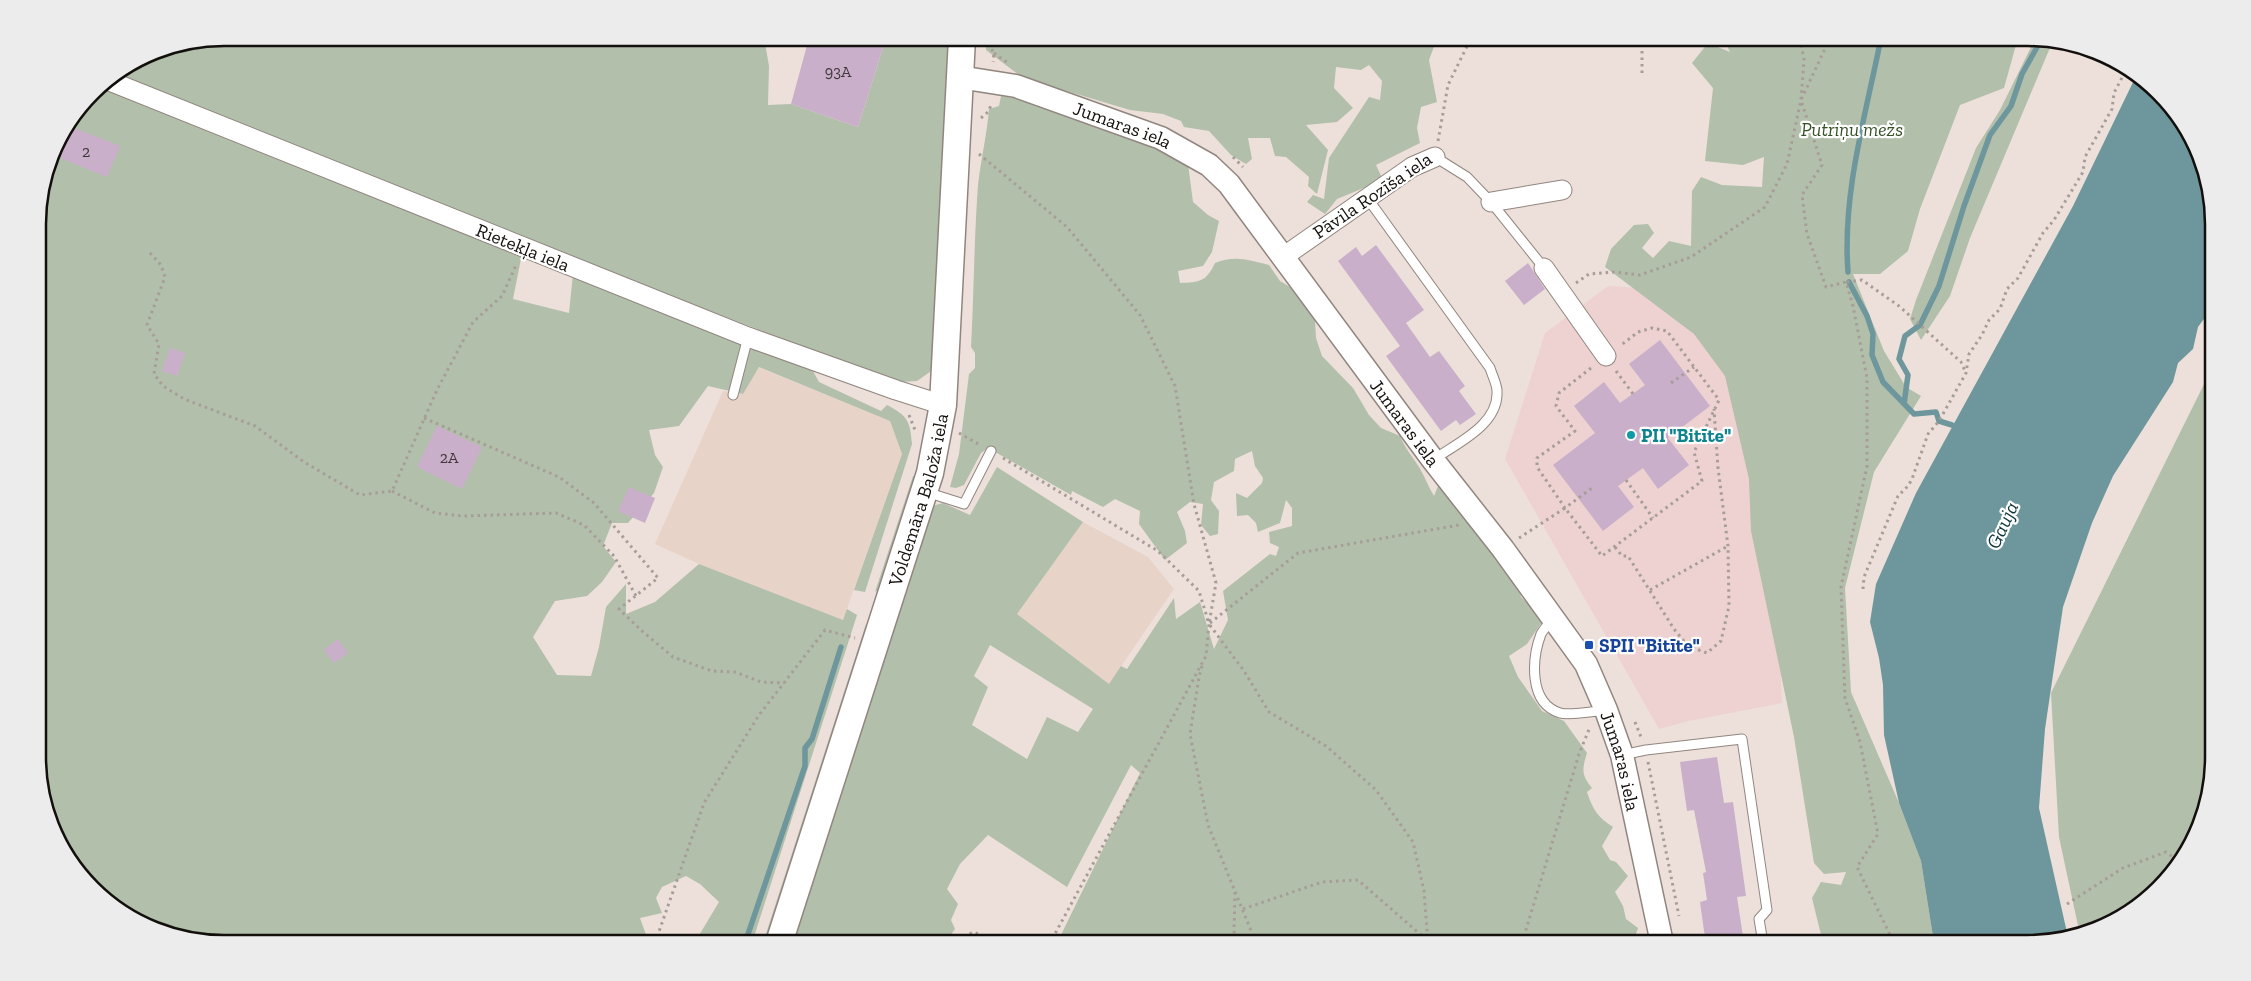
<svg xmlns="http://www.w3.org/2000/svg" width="2251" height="981" viewBox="0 0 2251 981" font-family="'Zilla Slab',serif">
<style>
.built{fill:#e8d3c9}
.education{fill:#edd2d1}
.green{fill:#b2bfab;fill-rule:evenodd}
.water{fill:#6d979c}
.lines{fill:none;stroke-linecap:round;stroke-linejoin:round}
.stream{stroke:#6d979c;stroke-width:5.5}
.building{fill:#c9afc9}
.service-casing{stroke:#91857f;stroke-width:11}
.minor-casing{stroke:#91857f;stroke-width:21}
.tertiary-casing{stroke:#91857f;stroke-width:25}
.secondary-casing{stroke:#91857f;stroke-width:29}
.path{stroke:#a79d98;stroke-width:3;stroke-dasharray:2.5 4;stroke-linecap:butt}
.service{stroke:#fff;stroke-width:9}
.minor{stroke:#fff;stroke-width:19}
.tertiary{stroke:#fff;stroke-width:22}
.secondary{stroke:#fff;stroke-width:26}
.culture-dot{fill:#0f9aa8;stroke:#fff;stroke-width:2}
.transit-dot{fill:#1a4fb4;stroke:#fff;stroke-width:2}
.labels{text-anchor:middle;stroke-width:4.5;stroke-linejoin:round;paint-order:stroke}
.number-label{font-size:16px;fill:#40373c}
.street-label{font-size:19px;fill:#130f0d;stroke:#fff}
.park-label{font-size:19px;font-style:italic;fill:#355025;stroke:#fff}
.culture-label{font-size:19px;font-weight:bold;fill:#0d838f;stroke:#fff;text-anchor:start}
.transit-label{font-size:19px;font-weight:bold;fill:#164399;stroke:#fff;text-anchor:start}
.water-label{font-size:20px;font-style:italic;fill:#0d373c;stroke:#fff}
.rim{fill:none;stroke:#130f0d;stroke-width:2.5}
</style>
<rect width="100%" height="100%" fill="#ede0da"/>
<!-- built -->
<path class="built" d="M758,367L890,421L902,454L843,620L699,564L655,544L723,391L743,394Z
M1083,522L1148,557L1174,589L1109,684L1017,614Z"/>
<!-- education -->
<path class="education" d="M1608,286L1655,289L1766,356L1782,703L1689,721L1659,729L1505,459L1545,333Z"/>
<!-- green -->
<path class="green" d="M224,38H743L765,43L769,66L768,105L791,104L858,127L886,38H950L934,369L917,381L902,382C637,287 376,180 115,75L153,52Z
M986,38H1467L1463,44H1435L1429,60L1437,102L1421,107L1417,128L1420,143L1376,165L1383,180L1337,199L1325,214L1307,202L1313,195L1324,199L1329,158L1369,97L1380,100L1382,81L1369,65L1361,70L1336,67L1334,88L1353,108L1337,122L1306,125L1328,150L1317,194L1308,186L1309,177L1286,157L1275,156L1270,138H1248L1252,159L1246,164L1231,155L1209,131L1184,127L1181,121L1163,114L1130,110L1023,78L986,50Z
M1723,38H2021L2016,45L2004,88L1960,105L1920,209L1908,251L1880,274H1853L1884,351L1906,387L1921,396L1874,472L1845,588L1851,692L1899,803L1921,861L1934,943H1823L1812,898L1821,882L1841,885L1846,872L1824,874L1814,863L1794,737L1751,531L1749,479L1725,376L1694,334L1605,267L1611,249L1634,225L1648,224L1654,233L1642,248L1653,258L1669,241L1691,246L1692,191L1701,177L1722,185L1762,187L1764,157L1743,165L1705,161L1713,88L1692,63L1708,43L1730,52Z
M2035,39L2052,43L1970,238L1950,296L1921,340L1910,319L1916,300L1976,148L2000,110Z
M99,87L157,107L522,254L513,299L569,313L573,274L813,371L819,382L881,411L887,405C908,416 910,421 912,444L865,592L854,590L902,454L890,421L759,367L743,394L708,386L679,426L649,430L655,455L663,467L654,493L628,523H612L603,546L616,562L602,582L587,596L555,601L533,637L557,675L591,676L599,647L606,607L626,584V614L655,602L699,564L843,620L847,609L857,615L752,943H674L675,938L695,942L719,902L700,884L686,876L662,887L656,898L662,913L640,918L649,943H224L153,929L111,905L76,871L52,829L39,782L38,211L57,141Z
M1001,96L1026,100L1165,151L1188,164L1193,202L1208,215L1219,221L1212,252L1203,266L1178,271L1180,283C1200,282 1206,282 1215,263C1235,255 1249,260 1269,265L1280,281L1300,293L1315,321L1316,338L1322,356L1353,388L1369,415L1381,428L1400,436C1405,448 1412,456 1419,467C1425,477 1428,486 1434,496L1440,481L1518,582L1521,597L1544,619L1527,644L1509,656L1518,677L1542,711L1564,721L1587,753C1582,769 1581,775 1592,788L1587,792C1592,808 1598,818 1613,827L1602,846L1610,860L1616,862L1628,876L1615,892L1623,906L1626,919L1638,928L1633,943H1057L1140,773L1131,765L1067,887L988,835L960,864L947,889L958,904L951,920L955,929L945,943H794L847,768L932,506L943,503L970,515L997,467L1083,522L1017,614L1109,684L1121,666L1127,669L1174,598L1176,619L1200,602L1214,649L1228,620L1223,591L1270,554L1276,556L1279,547L1270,543L1269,532L1292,526V508L1286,500L1280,523L1258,532L1256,523L1248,515L1237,516L1236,493L1247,498L1262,483L1263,478L1255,466L1252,451L1235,459L1234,471L1214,482L1211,500L1219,511L1218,534L1210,536L1201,525L1203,504L1190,502L1177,512L1185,531L1187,543L1165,560L1139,524L1140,511L1115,499L1103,507L1072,491L1071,495L988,448L981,453L964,485L956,488L950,487L959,454L969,374L975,368V353L971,347C974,293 974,239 978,185C981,159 987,134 989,109L999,106ZM990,645L1093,709L1078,732L1047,717L1027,759L972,725L988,687L974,676Z
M2212,368L2213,757L2199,828L2175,871L2131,912L2087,934L2080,935L2059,837L2051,693Z
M913,476H917L881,588L875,592Z
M866,624L867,628L767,943H763Z"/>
<!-- water -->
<path class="water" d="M2137,74L2175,110L2199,152L2212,200V308L2198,327L2193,349L2178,363L2173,382L2113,476L2092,523L2063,607L2045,729L2039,808L2068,937L2039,943H1934L1921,861L1899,803L1884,735L1883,685L1879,658L1870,622L1876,584L1916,493L2073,206Z"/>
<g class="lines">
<!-- stream -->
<path class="stream" d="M1848,272C1842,193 1866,114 1881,38
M1849,282L1867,316L1873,334L1872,355L1883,382L1914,414L1936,412L1939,421L1952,425
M1904,404L1908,375L1899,359L1905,336L1920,325L1939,286L1964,206L1990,135L2011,106L2022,74L2041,40
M745,943L805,766V748L812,739L841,647"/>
</g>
<!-- building -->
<path class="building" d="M809,38H886L858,127L791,104Z
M69,126L120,146L107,177L53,155L57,141Z
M1376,245L1424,310L1406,323L1430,357L1439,351L1465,386L1459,391L1476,414L1460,425L1456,420L1441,431L1386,356L1400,346L1338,261L1356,247L1362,256Z
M1528,263L1545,289L1524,305L1505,281Z
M1660,340L1710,406L1668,438L1689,465L1658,489L1643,468L1618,486L1634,507L1603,531L1553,465L1595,433L1574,406L1604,382L1620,403L1645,385L1629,364Z
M170,348L185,353L177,376L162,371Z
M437,426L482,447L462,489L417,467Z
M629,487L655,498L645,523L618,511Z
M338,639L348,653L334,663L324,650Z
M1717,757L1724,803L1733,802L1746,896L1737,897L1744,943H1707L1704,931L1700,902L1707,900L1703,873L1706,872L1694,810L1687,811L1680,762Z"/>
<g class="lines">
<defs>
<path id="service" d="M758,38L773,41
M1435,157L1467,177L1491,202L1544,268
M1368,199L1490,368C1492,375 1497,384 1497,391C1499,425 1457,443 1433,460
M733,395L748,337
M926,492L964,504L991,451
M1553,618C1549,623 1544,629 1541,634C1532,658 1528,703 1560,713C1570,716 1595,711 1606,710
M1622,755L1646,750L1742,739L1767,910L1759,919L1763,943"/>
<path id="minor" d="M107,80L748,337L896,390L943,405
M1491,202L1562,190
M1283,257L1412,167L1435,157
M1544,268L1606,356"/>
<g id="tertiary">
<path id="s1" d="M959,77L1016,86L1161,138L1209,165L1229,184L1433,460L1503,549L1586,664L1606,710L1622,755L1662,943"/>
</g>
<g id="secondary">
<path id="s2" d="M779,943L930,473L943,405L962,38"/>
</g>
</defs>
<!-- service casing -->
<use href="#service" class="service-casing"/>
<!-- minor casing -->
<use href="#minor" class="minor-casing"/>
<!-- tertiary casing -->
<use href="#tertiary" class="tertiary-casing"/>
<!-- secondary casing -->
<use href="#secondary" class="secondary-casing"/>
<!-- path -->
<path class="path" d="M985,38L994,53L993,62
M1642,38V74
M1830,38L1801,100L1822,165L1802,195L1807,234L1826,287L1846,282L1853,306L1867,378V466L1841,587L1845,698L1860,742L1878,834L1857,867L1894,943
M994,53L1008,63
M981,118L988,112L992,103
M1438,141L1448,85L1471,38
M979,154L1067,227L1140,315L1175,386L1194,504L1216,583L1209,624L1244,671L1269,712L1326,746L1376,790L1413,842L1424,891L1428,943
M1233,157L1243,167
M38,253L46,256
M150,253L161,265L165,277L147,325L159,344L154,374L163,386L184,399L255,426L304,462L360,495L392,491L437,390L473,322L502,296L517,263
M1847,282L1862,280L1899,306L1961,362L1966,373
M1576,283L1589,274L1614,272L1640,275L1691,257L1765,207L1787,164L1801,100L1804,60L1800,38
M1591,368L1559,393L1556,406L1575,431L1537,458V467L1565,508L1592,488
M1616,371L1633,394
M1671,383L1694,367
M909,415L915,430
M424,418L559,477L594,503L658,578L619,609L642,631L673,657L712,671L735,672L761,682L784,683
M959,433L980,445
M1003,458L1158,551L1199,591L1209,624L1206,656L1050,943
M1626,480L1653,518
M392,491L435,513L464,516L556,513L584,525L614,556L636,596
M1519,538L1565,508L1602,556L1702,481L1694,452L1719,400L1667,331L1652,328L1638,332L1620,346
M1615,547L1622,556H1628L1674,629L1688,646L1707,653L1721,641L1729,606L1728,546L1718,468L1714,409
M1863,589L1864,577L1898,496L1908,486L1912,479L1928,434L1939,421L1966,373L1969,354L1982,335L1989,320L2000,309L2007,289L2018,278L2043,233L2054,220L2083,172L2085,157L2112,109L2114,93L2127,68
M1650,590L1728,546
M1210,623L1298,553L1459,525
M1202,666L1199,677L1190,734L1208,825L1256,943
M1635,722L1641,737
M1648,762L1679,916
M1235,892L1234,930L1235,943
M2067,904L2123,868L2166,852L2180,862
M1243,909L1322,882L1358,880L1421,935L1424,943
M655,943L704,803L759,715L825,630L855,638
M953,943L955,940L974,932L996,943
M1522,943L1579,754L1590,727"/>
<!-- service -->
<use href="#service" class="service"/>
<!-- minor -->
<use href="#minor" class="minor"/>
<!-- tertiary -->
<use href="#tertiary" class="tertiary"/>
<!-- secondary -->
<use href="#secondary" class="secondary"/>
</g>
<!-- markers -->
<circle class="culture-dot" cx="1631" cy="435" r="5"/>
<rect class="transit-dot" x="1584" y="640" width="10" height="10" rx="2.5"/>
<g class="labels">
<!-- number labels -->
<g class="number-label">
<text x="838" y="77">93A</text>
<text x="86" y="157">2</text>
<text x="449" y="463">2A</text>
</g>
<!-- street labels -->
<g class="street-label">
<text dy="7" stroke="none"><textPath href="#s1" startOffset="171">Jumaras iela</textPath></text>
<text transform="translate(1372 195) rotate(-34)" y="7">Pāvila Rozīša iela</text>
<text transform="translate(523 247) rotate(22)" y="7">Rietekļa iela</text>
<text dy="7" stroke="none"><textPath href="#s1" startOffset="591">Jumaras iela</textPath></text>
<text dy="7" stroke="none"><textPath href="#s2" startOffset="465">Voldemāra Baloža iela</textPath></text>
<text dy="7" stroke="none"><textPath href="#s1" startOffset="996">Jumaras iela</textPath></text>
</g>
<!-- park labels -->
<g class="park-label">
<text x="1852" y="136">Putriņu mežs</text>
</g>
<!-- culture labels -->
<g class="culture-label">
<text x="1641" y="442">PII "Bitīte"</text>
</g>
<!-- transit labels -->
<g class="transit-label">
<text x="1599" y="652">SPII "Bitīte"</text>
</g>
<!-- water labels -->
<g class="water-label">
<text transform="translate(2002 525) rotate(-65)" y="7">Gauja</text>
</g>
</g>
<!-- crop -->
<path d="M0 0H2251V981H0ZM224 46H2027A178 178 0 0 1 2205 224V757A178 178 0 0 1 2027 935H224A178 178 0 0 1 46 757V224A178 178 0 0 1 224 46Z" fill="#ececec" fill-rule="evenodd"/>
<path class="rim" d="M224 46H2027A178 178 0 0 1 2205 224V757A178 178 0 0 1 2027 935H224A178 178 0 0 1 46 757V224A178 178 0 0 1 224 46Z"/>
</svg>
